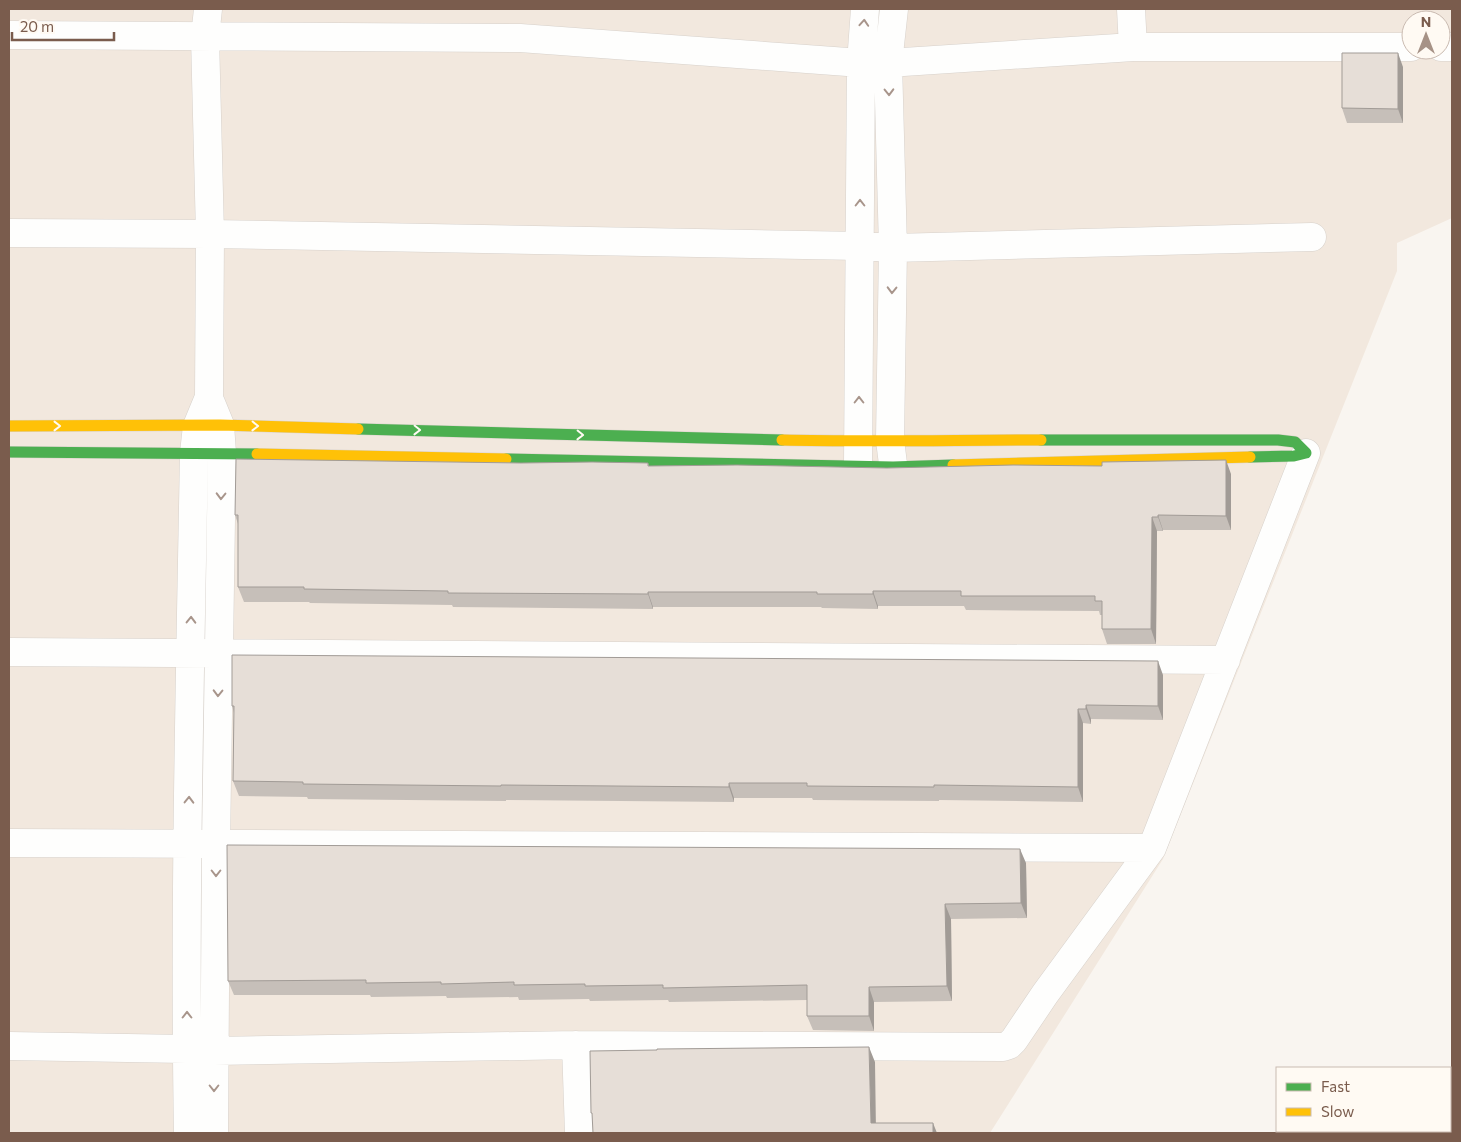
<svg xmlns="http://www.w3.org/2000/svg" width="1461" height="1142" viewBox="0 0 1461 1142" font-family="Commissioner,sans-serif">
<style>
.residential{fill:#f2e8de;fill-rule:evenodd}
.lines{fill:none;stroke-linecap:round;stroke-linejoin:round}
.street-casing{stroke:#d7d1cb;stroke-width:29}
.fast-casing{stroke:#d9d2cb;stroke-width:12}
.slow-casing{stroke:#d9d2cb;stroke-width:12}
.street{stroke:#fefefd;stroke-width:28}
.fast{stroke:#4caf50;stroke-width:11}
.slow{stroke:#ffc107;stroke-width:11}
.wall{fill:#c6bfb9}
.shaded-wall{fill:#a19b96}
.building{fill:#e6ded7;stroke:#a19b96}
.oneway{stroke:#a8958b}
.oneway2{stroke:#fffaf3}
</style>
<rect width="100%" height="100%" fill="#f9f5f0"/>
<!-- residential -->
<path class="residential" d="M9,9H1452V218L1397,243V271L1163,859L990,1133H9ZM1411,20H1441V50H1411Z"/>
<g class="lines">
<defs>
<path id="street" d="M1131,9L1133,47
M9,35L520,38L861,63H888L1133,47H1411
M1441,47H1452
M9,233L210,234L860,246L893,248L1312,237
M211,403L220,425L222,453L216,844L214,1133
M893,464L890,440L893,248L888,63L894,9
M858,465L861,63L865,9
M9,652L1226,660
M9,843L1152,848
M576,1045L579,1133
M9,1046L186,1049L214,1051L576,1045L1003,1047L1009,1045L1014,1040L1045,994L1152,848L1306,453
M188,1133C184,907 190,679 194,453L197,426L209,397L210,234L205,37L208,9"/>
<path id="fast" d="M358,429L782,440
M1041,440H1278L1295,442L1306,453L1294,456L1250,457
M9,452L257,454
M506,459L893,467L953,465"/>
<path id="slow" d="M9,426L220,425L358,429
M782,440C869,442 955,440 1041,440
M257,454L506,459
M953,465L1250,457"/>
</defs>
<!-- street casing -->
<use href="#street" class="street-casing"/>
<!-- fast casing -->
<use href="#fast" class="fast-casing"/>
<!-- slow casing -->
<use href="#slow" class="slow-casing"/>
<!-- street -->
<use href="#street" class="street"/>
<!-- fast -->
<use href="#fast" class="fast"/>
<!-- slow -->
<use href="#slow" class="slow"/>
</g>
<!-- wall -->
<path class="wall" d="M1403,67V123H1347L1342,108Z
M521,463H648L649,466L1231,474V530H1163V531H1157L1156,644H1107L1102,629V615H1100L1099,611L966,610L964,606H878V609L822,608L821,607H653V609L453,607L452,605L310,603L309,602H244L238,587V524L235,515Z
M1163,675V720L1091,719V724L1083,723V802L939,800V801L813,800L812,798H734V802L506,800V801L308,799L307,797L239,796L233,781L234,713L232,706Z
M1026,863L1027,918L951,919L952,1001L874,1002V1031L813,1030L807,1016V1000L669,1002L668,1000L590,1001L589,999L519,1000L518,997L447,998L446,996L371,997L370,995H234L228,981Z"/>
<!-- shaded-wall -->
<path class="shaded-wall" d="M1398,53L1403,67V123L1398,109Z
M1226,460L1231,474V530L1226,516Z
M1158,515L1163,530V531L1158,517Z
M1152,517L1157,531L1156,644L1151,629Z
M873,591L878,606V609L873,594Z
M648,592L653,607V609L648,594Z
M1158,661L1163,675V720L1158,706Z
M1086,705L1091,719V724L1086,709Z
M1078,709L1083,723V802L1078,787Z
M729,783L734,798V802L729,787Z
M1020,849L1026,863L1027,918L1021,903Z
M945,904L951,919L952,1001L947,986Z
M869,987L874,1002V1031L869,1016Z
M869,1047L875,1062L876,1133L871,1123Z
M933,1123L937,1133H933Z"/>
<!-- building -->
<path class="building" d="M1342,53H1398V109L1342,108Z
M236,459L521,463L592,462L648,463V466L737,465L887,468L1013,465L1102,466V462L1226,460V516L1158,515V517H1152L1151,629H1102V601H1095V596H961V591H873V594H817V592H648V594L448,593V591L304,589V587H238V515H235Z
M232,655L1158,661V706L1086,705V709H1078V787L934,785V787L807,786V783H729V787L501,785V786L303,784V782L233,781L234,706H232Z
M227,845L1020,849L1021,903L945,904L947,986L869,987V1016H807V985L663,988V985L585,986V984L514,985V982L441,984V982L366,983V980L228,981Z
M869,1047L871,1123H933V1133H593L592,1113H591L590,1051L657,1050V1049Z"/>
<!-- one-way arrows -->
<defs><path id="oneway-chevron" d="M-2-3.5L2.5 0L-2 3.5" fill="none" stroke-width="1.6" stroke-linecap="round" stroke-linejoin="round" transform="scale(1.25)"/></defs>
<g class="oneway">
<use href="#oneway-chevron" transform="translate(864 23) rotate(-86)"/>
<use href="#oneway-chevron" transform="translate(889 92) rotate(89)"/>
<use href="#oneway-chevron" transform="translate(860 203) rotate(-90)"/>
<use href="#oneway-chevron" transform="translate(892 290) rotate(91)"/>
<use href="#oneway-chevron" transform="translate(859 400) rotate(-90)"/>
<use href="#oneway-chevron" transform="translate(221 496) rotate(91)"/>
<use href="#oneway-chevron" transform="translate(191 620) rotate(-89)"/>
<use href="#oneway-chevron" transform="translate(218 693) rotate(91)"/>
<use href="#oneway-chevron" transform="translate(189 800) rotate(-89)"/>
<use href="#oneway-chevron" transform="translate(216 873) rotate(90)"/>
<use href="#oneway-chevron" transform="translate(187 1015) rotate(-90)"/>
<use href="#oneway-chevron" transform="translate(214 1088) rotate(90)"/>
</g>
<g class="oneway2">
<use href="#oneway-chevron" transform="translate(57 426)"/>
<use href="#oneway-chevron" transform="translate(255 426) rotate(1)"/>
<use href="#oneway-chevron" transform="translate(417 430) rotate(1)"/>
<use href="#oneway-chevron" transform="translate(580 435) rotate(1)"/>
</g>
<!-- border -->
<rect width="1461" height="1142" fill="none" stroke="#7a5c4d" stroke-width="20"/>
<!-- legend -->
<rect x="1276" y="1067" width="175" height="65" fill="#fffaf3" stroke="#cabbb1"/>
<rect x="1286" y="1083" width="25" height="8" fill="#4caf50" stroke="#cabbb1"/>
<text x="1321" y="1092" font-size="15" fill="#7a5c4d">Fast</text>
<rect x="1286" y="1108" width="25" height="8" fill="#ffc107" stroke="#cabbb1"/>
<text x="1321" y="1117" font-size="15" fill="#7a5c4d">Slow</text>
<!-- north arrow -->
<g transform="translate(1426 35)"><circle r="24" fill="#fffaf3" stroke="#cabbb1"/>
<path d="M0-4L9 19L0 12L-9 19Z" fill="#a69286"/>
<text y="-8" font-size="14" font-weight="bold" text-anchor="middle" fill="#7a5c4d">N</text>
</g>
<!-- scale -->
<path d="M12 32v8h102v-8" fill="none" stroke="#7a5c4d" stroke-width="2.5"/>
<text x="20" y="32" font-size="15" fill="#7a5c4d" stroke="#fffaf3" stroke-width="4" paint-order="stroke">20 m</text>
</svg>
